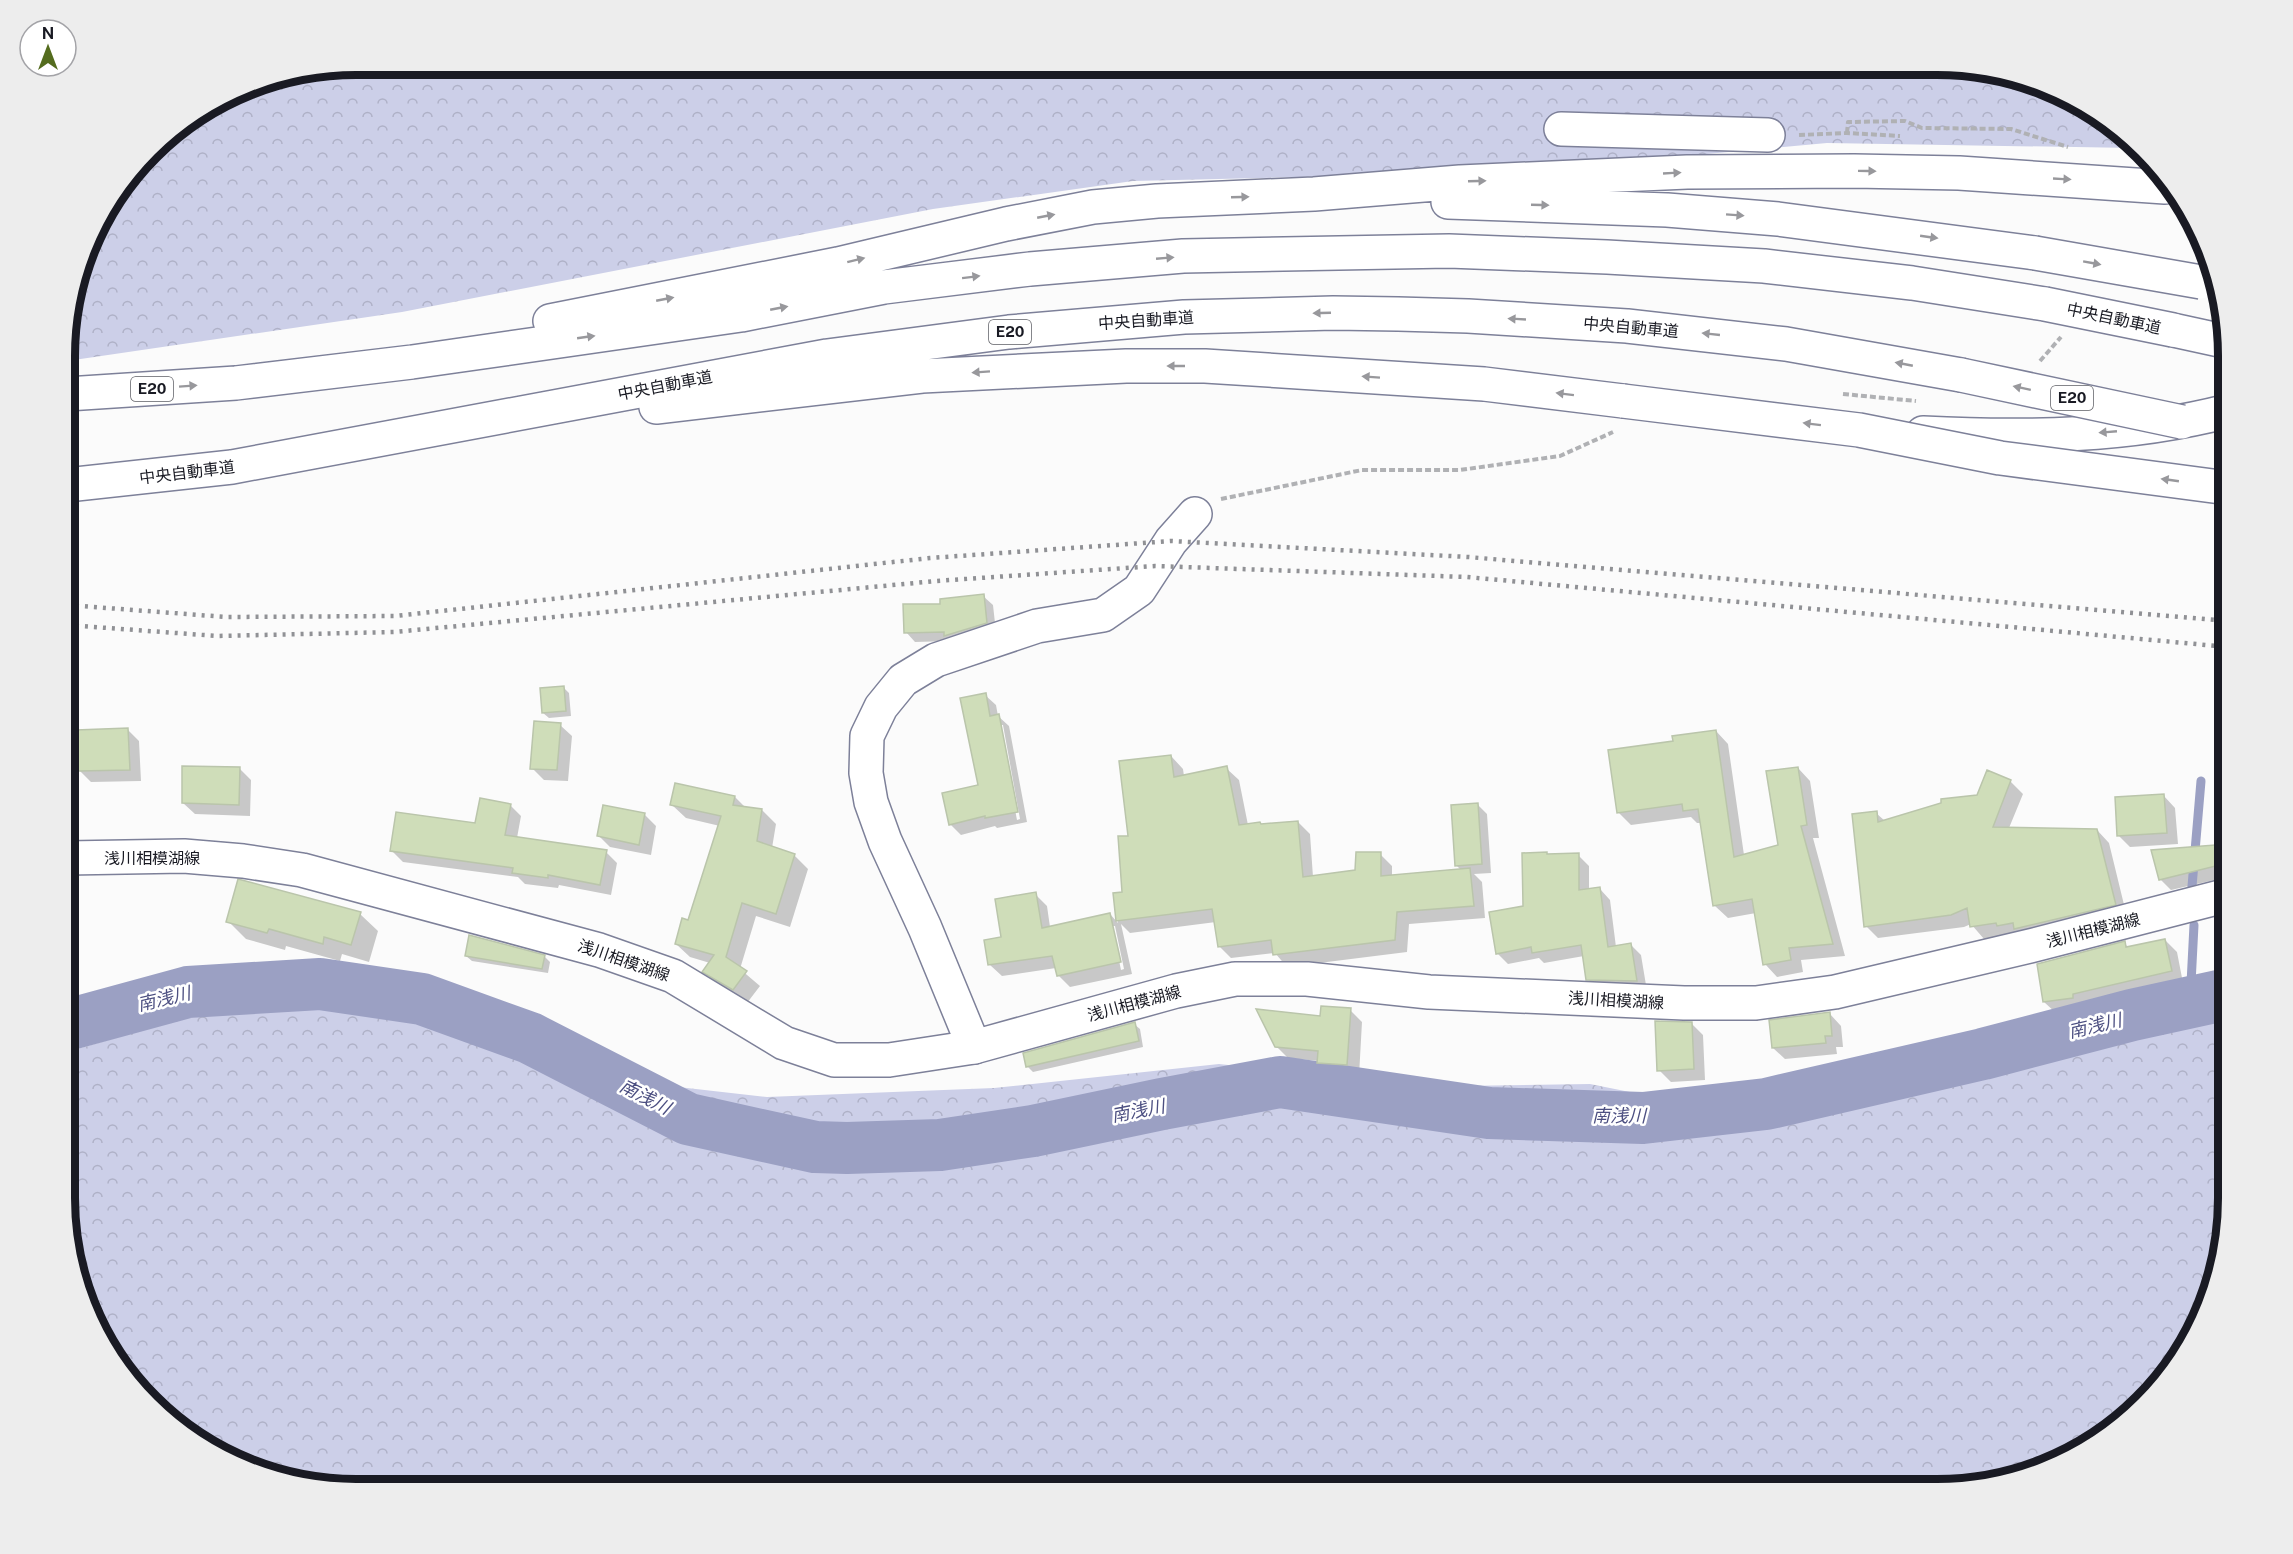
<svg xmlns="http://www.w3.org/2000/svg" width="2293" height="1554" viewBox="0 0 2293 1554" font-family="'Public Sans','Noto Sans JP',sans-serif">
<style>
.forest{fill:url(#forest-crowns)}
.shadow{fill:#0003;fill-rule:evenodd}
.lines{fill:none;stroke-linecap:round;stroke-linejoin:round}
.stream{stroke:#9ba0c3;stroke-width:9}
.river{stroke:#9ba0c3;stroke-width:52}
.building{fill:#cfddb9;stroke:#bac5ab;stroke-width:1.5}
.minor-casing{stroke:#7d8099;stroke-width:36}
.major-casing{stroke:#7d8099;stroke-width:36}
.highway-casing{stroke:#7d8099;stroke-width:36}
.path{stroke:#b0b1b4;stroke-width:4;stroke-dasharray:6 3;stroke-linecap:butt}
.minor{stroke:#fff;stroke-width:33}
.major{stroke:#fff;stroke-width:33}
.highway{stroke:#fff;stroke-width:33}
.rail{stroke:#909195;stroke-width:4.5;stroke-dasharray:3 6;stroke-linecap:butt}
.highway-bridge-casing{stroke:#7d8099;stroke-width:36;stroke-linecap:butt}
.highway-bridge{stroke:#fff;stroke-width:33}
.oneway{fill:#98989c}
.labels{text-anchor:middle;stroke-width:5;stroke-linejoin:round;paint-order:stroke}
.shield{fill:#fff;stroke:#5e5f65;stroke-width:1.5}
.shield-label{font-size:15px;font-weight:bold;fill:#191a23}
.street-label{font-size:16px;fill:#191a23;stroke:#fff}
.water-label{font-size:18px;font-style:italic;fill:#4c4f81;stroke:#fff}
.rim{fill:none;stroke:#191a23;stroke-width:8}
</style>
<defs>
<pattern id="forest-crowns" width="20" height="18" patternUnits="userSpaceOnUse" patternTransform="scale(1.5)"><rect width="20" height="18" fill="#cccfe8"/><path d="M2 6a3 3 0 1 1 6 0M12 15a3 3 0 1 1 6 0" fill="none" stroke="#afb1c7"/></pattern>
</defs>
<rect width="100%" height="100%" fill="#fbfbfb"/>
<!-- forest -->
<path class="forest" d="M356,65H1956L2031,80L2114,124L2133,148L1827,143L1509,172L1133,181L933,209L402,312L67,361V318L95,227L163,137L245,87Z
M382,1003L555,1073L767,1097L994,1088L1219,1064L1368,1080L1460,1086L1590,1084L1764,1119L2059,1044L2228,1016V1217L2213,1292L2169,1375L2066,1459L1938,1489H337L262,1474L179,1430L104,1344L67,1236V1052L184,1018Z"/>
<!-- shadow -->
<path class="shadow" d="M983,596L993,605L996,632L951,641L915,642L906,632L942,605Z
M563,687L569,693L571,716L549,718L543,713Z
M985,695L996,705L998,716L1009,726L1027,822L997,828L995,826L961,835L950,824L979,787ZM999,725H1003L1020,819L1017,820Z
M560,725L572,736L568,781L544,780L532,768Z
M128,730L139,741L141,781L91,782L80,771Z
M1716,731L1728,744L1744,855L1780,846L1798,768L1810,781L1819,838H1813L1845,956L1801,960L1803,972L1777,977L1765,964L1756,913L1728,918L1715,906L1702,823H1697L1691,817L1631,825L1619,813L1675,742Z
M1171,756L1183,769L1184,776L1226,768L1239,780L1248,825L1298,822L1310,834L1313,877L1357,871L1380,854L1392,866V876L1462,871L1456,865L1477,804L1487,814L1491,873L1474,874L1482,882L1485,918L1409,924L1407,952L1287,967L1275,953L1231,958L1219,946L1216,922L1130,933L1121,924L1132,974L1070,987L1058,975L1056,968L1002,976L990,965L986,941L1003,938L1035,894L1047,906L1050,927L1110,914L1118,923L1114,894L1124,893L1130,837ZM1112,926H1115L1124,969L1121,970Z
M239,768L251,780L250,816L195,814L183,803Z
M1988,772L2011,782L2023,794L2009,828L2097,830L2109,843L2127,917L1984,939L1971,924L1964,927L1878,938L1866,926L1876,813L1885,821L1978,796Z
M2164,796L2175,808L2178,844L2130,847L2118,835Z
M735,797L746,808L762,810L776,824L772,848L794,855L808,869L790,927L756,916L740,969L760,986L747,1003L718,985L704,972L710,963L690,957L676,944L689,922L720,826L686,818L672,805Z
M510,805L521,816L517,838L606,852L617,863L611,895L559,885L558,888L525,884L518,877L403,862L392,851L476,825Z
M604,807L645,815L656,826L651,855L610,847L599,836Z
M2225,832H2228V889H2223L2214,880L2171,890L2160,879L2215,846L2214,839L2226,838Z
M1578,855L1589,866V890L1600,889L1610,900L1616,947L1631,945L1641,955L1647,991L1599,990L1588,979L1584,956L1544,963L1539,958L1508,964L1497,953L1525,907Z
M360,914L378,931L369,962L342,954L340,961L286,946L285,950L246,939L228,921Z
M2165,940L2177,952L2183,983L2083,1005L2084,1009L2056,1013L2044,1002L2124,943L2129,948Z
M466,956H544L550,962L548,973L472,961Z
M1350,1010L1362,1022L1359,1076L1330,1075L1319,1061L1288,1058L1276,1046Z
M1830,1014L1841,1026L1843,1047H1836L1837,1054L1785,1059L1773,1048Z
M1691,1023L1703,1035L1705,1080L1671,1082L1659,1070Z
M1134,1024L1140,1029L1143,1047L1033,1072L1028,1067Z"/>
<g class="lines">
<!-- stream -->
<path class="stream" d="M2191,898L2201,781
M2190,1003L2194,925"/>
<!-- river -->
<path class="river" d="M67,1025L188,992L320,984L422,999L530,1038L688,1119L815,1147L847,1148L940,1145L1033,1131L1162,1104L1280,1082L1489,1113L1643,1118L1766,1104L1983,1054L2132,1015L2228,994"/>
</g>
<!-- building -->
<path class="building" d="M984,594L987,623L944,636V632L904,633L903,604H940V599Z
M564,686L566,711L542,713L540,688Z
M986,693L990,716L999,714L1018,812L985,818V816L949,825L942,793L978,785L960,698Z
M534,721L561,723L557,770L530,769Z
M128,728L130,770L78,771L76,730Z
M1716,730L1734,857L1778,845L1766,771L1798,767L1807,825L1801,826L1833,944L1789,948L1791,960L1763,965L1752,899L1713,906L1698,809L1683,811L1682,804L1617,813L1608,750L1673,741L1672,736Z
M1171,755L1174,777L1227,766L1239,825L1260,822L1261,824L1298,821L1303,877L1355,870L1356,852H1381V876L1470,868L1474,906L1397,912L1395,940L1273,955L1271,940L1218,947L1212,909L1116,921L1113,893L1122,892L1118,836H1128L1119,761Z
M182,766L240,767L239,805L182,803Z
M1987,770L2011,780L1993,827L2097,829L2116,905L2014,929L2013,923L1997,926L1996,923L1970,927L1967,908L1951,915L1864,927L1852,814L1877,811L1878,822L1941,803V799L1977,795Z
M675,783L735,796L733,805L762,809L757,841L795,854L776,914L742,903L726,957L747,971L733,990L702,972L714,955L675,944L682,918L688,920L721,816L670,805Z
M2164,794L2167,833L2117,836L2115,797Z
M480,798L511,804L505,835L607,850L600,885L548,875V878L512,873L513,868L390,851L396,812L475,823Z
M1478,803L1482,864L1455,866L1451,805Z
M603,805L645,813L639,845L597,836Z
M2228,844V863L2159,880L2151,850Z
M1547,852V854L1579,853V890L1600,887L1608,947L1631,943L1637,981L1586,980L1581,945L1532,953L1531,947L1496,954L1489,912L1523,906L1522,853Z
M238,879L361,912L351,945L324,937L323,944L269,929L267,933L226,922Z
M1036,892L1042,928L1110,913L1121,962L1057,976L1052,956L988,965L984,940L1001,937L995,899Z
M469,935L545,955L542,969L465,956Z
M2165,939L2172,971L2073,994V998L2043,1002L2037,964L2125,941L2126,947Z
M1321,1006L1351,1008L1347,1065L1317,1063L1318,1051L1275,1047L1256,1009L1320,1016Z
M1830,1012L1832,1036H1825L1826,1043L1772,1048L1769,1020Z
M1655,1021L1692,1022L1694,1069L1657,1071Z
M1135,1022L1139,1041L1026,1067L1023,1053Z"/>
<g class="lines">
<defs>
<path id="minor" d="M1561,129L1768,135
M974,1047L925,928L885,841L871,802L866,773L867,736L881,707L903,680L936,660L1037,626L1103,615L1139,590L1171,541L1195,514"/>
<path id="major" d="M67,858L184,856L243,861L302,870L599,950L673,976L784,1043L834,1060H889L974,1047L1176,991L1235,979H1307L1429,992L1684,1003H1756L1835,992L2034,945L2228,895"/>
<path id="highway" d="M1448,202L1667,210L1778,219L2035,253
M550,321L838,264L1006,224L1093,207L1157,201L1314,194L1460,182L1687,172L1854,171L1959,173L2165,187
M2173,330L2228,342
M67,394L236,383L412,362L741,315L884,287L1030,269L1183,256L1449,251L1607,257L1764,266L1912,283L2045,304
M656,407L922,376L1126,366H1205L1484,384L1623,401
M1923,433C2026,438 2127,437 2228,411
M67,485L232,467L827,356L1009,332L1184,317L1333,313L1398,314L1468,316L1627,326L1786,344L1961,375"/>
</defs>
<!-- minor casing -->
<use href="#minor" class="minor-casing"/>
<!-- major casing -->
<use href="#major" class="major-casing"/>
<!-- highway casing -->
<use href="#highway" class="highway-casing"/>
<!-- path -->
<path class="path" d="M1847,133L1848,122L1905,121L1922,128L2011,129L2068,147
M1799,135L1847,133L1900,136
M2040,361L2061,337
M1843,394L1916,401
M1221,499L1362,470H1460L1560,456L1613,432"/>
<!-- minor -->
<use href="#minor" class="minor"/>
<!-- major -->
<use href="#major" class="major"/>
<!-- highway -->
<use href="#highway" class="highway"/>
<!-- rail -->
<path class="rail" d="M67,605L226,617L395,616L930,558L1171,541L1468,557L2228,621
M67,625L217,636L394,632L936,581L1155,566L1467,577L2228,647"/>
<defs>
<path id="highway-bridge" d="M2035,253L2201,282
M2045,304L2173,330
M1961,375L2182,422
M1623,401L1859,430L2000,458L2228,488"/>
</defs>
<!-- highway-bridge casing -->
<use href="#highway-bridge" class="highway-bridge-casing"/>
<!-- highway-bridge -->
<use href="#highway-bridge" class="highway-bridge"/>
</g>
<!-- one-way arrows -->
<defs><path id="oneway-solid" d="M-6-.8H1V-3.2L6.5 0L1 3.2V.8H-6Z" transform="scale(1.5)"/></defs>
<g class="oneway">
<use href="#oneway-solid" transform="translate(1867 171) rotate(1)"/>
<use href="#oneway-solid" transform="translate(1672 173) rotate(-3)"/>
<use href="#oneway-solid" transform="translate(2062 179) rotate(3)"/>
<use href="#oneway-solid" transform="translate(1477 181) rotate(-2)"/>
<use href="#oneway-solid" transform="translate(1240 197) rotate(-2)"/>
<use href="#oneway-solid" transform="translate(1540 205) rotate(2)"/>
<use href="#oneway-solid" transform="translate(1735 215) rotate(4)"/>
<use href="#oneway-solid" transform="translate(1046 216) rotate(-11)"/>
<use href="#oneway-solid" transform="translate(1929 237) rotate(8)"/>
<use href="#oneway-solid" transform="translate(1165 258) rotate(-5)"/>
<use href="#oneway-solid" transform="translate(856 260) rotate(-14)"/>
<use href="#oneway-solid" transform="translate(2092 263) rotate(10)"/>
<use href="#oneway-solid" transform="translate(971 277) rotate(-7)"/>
<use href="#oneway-solid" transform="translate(665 299) rotate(-11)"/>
<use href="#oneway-solid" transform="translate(779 308) rotate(-11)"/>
<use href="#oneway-solid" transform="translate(1322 313) rotate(178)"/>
<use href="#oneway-solid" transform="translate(1517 319) rotate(-177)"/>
<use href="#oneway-solid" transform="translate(1711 334) rotate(-174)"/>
<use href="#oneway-solid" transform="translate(586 337) rotate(-8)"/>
<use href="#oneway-solid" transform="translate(1904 364) rotate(-169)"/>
<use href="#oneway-solid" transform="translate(1176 366) rotate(180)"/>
<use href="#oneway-solid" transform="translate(981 372) rotate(176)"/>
<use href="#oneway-solid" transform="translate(1371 377) rotate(-176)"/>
<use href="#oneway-solid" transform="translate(188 386) rotate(-4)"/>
<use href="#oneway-solid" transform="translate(2022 388) rotate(-168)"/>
<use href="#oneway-solid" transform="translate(1565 394) rotate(-173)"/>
<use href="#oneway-solid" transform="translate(1812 424) rotate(-173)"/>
<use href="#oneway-solid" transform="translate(2108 432) rotate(175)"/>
<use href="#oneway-solid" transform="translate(2170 480) rotate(-172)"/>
</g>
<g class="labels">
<!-- shield labels -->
<g class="shield">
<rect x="989" y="320" width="42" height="24" rx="4.5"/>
<rect x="131" y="377" width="42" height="24" rx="4.5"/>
<rect x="2051" y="386" width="42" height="24" rx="4.5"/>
</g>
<g class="shield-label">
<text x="1010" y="337">E20</text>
<text x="152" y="394">E20</text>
<text x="2072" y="403">E20</text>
</g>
<!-- street labels -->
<g class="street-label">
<text transform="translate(2114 318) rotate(12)" y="6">中央自動車道</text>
<text transform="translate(1146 320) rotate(-4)" y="6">中央自動車道</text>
<text transform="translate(1631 327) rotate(5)" y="6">中央自動車道</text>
<text transform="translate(665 385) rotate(-11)" y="6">中央自動車道</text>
<text transform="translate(187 472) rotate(-7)" y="6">中央自動車道</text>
<text x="152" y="864">浅川相模湖線</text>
<text transform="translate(2093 930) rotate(-14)" y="6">浅川相模湖線</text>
<text transform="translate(624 960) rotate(19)" y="6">浅川相模湖線</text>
<text transform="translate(1616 1000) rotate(3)" y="6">浅川相模湖線</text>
<text transform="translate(1134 1003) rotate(-15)" y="6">浅川相模湖線</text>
</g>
<!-- water labels -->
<g class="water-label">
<text transform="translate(164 999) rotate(-13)" y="6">南浅川</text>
<text transform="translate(2095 1026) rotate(-13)" y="6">南浅川</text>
<text transform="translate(645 1097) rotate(27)" y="6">南浅川</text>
<text transform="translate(1138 1111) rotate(-11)" y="6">南浅川</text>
<text x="1619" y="1122">南浅川</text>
</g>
</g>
<!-- crop -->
<path d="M0 0H2293V1554H0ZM356 75H1937A281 281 0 0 1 2218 356V1198A281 281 0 0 1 1937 1479H356A281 281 0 0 1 75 1198V356A281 281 0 0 1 356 75Z" fill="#ededed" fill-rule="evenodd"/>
<path class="rim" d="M356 75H1937A281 281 0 0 1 2218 356V1198A281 281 0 0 1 1937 1479H356A281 281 0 0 1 75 1198V356A281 281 0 0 1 356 75Z"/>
<!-- north arrow -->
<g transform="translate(48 48)"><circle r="28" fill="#ffffff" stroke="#a3a3a7" stroke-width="1.5"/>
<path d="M0-4.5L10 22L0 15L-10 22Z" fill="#546c1e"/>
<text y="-9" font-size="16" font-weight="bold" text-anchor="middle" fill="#191a23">N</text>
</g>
</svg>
